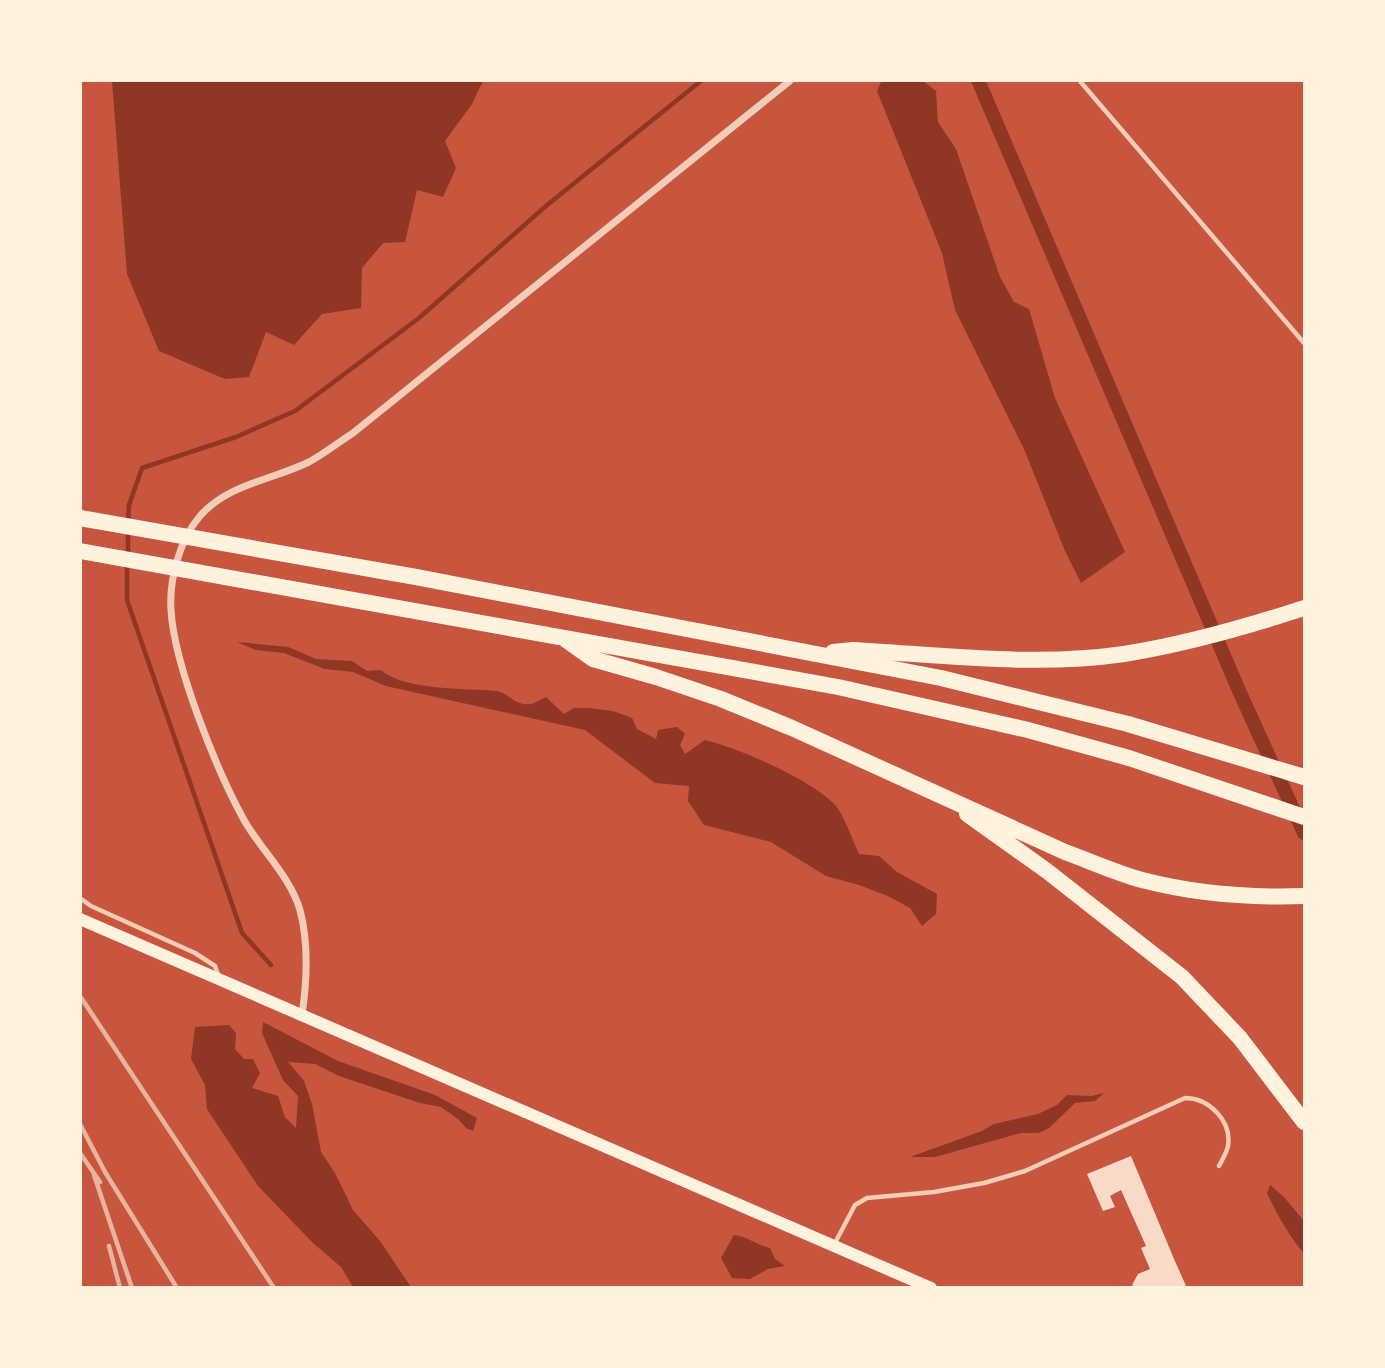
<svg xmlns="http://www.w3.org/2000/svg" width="1385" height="1368" viewBox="0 0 1385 1368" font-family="Lato,sans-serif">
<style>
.water{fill:#8f3625}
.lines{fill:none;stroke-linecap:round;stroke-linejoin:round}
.stream{stroke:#8f3625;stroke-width:4.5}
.canal{stroke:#8f3625;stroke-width:14}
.building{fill:#f7dbc8}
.service{stroke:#f1ccb7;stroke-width:4.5}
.minor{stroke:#f1ccb7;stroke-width:7}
.primary{stroke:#fff3e0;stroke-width:12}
.motorway{stroke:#fff3e0;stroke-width:16}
.rail{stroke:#e9b49f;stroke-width:4.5}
</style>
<rect width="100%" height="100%" fill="#c8553d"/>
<!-- water -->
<path class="water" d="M882,80L923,81L936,91L938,122L956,149L1000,277L1014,302L1029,309L1055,398L1125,552L1081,583L1065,551L1024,449L955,310L942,253L877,91Z
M112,81V80L483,81L472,104L445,141L456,168L443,197L417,190L405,242L383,243L362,268L361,308L322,314L294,345L266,332L249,377L225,379L159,351L127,274Z
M237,642L288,647L316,659L352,661L367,671L381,670C405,691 465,688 497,691C509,693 514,706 531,704C536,703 541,699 546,697L564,714L574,708H588L613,711L632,718L637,729L656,739L658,730L677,727L685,734L680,745L685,754L705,740C739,748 812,780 835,805C844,815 853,841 859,854L879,856L897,872L937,894L936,914L922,926L910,908L888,896L859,885L826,876L771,842L704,825L688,801L689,786L655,783L585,730L386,686L353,672L325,669L284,653L256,650Z
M263,1022L338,1061L435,1095L477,1118L473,1131L466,1128L458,1119L441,1107L420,1103L339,1076L315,1064L288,1062L304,1081L312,1104L321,1152L335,1173L353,1210L380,1241L411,1287H353L341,1267L313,1243L258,1186L207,1109L205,1085L191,1059L195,1027L229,1025L236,1033L235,1049L244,1059H253L260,1073L252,1088L278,1096L285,1117L296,1128L298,1096L283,1080L262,1033Z
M1104,1093L1095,1101L1075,1103L1049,1128L1039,1133H1021L935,1157H910L982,1131L994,1124L1038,1114L1057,1105L1067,1095L1091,1096Z
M1270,1185L1284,1197L1304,1221V1253C1291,1239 1275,1211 1267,1193Z
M734,1235C749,1237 756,1245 770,1248L775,1259L785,1266L768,1269L750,1279L732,1278L721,1258Z"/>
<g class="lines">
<!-- stream -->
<path class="stream" d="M128,523L129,505L142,468L236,437L295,411L419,318L546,206L702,80
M128,554V532
M127,563V600L242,933L271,965"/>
<!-- canal -->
<path class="canal" d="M978,80L1240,693L1304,833"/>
</g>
<!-- building -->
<path class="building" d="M1131,1156L1174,1259L1187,1288H1137L1132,1285L1138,1274L1150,1269L1141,1248L1146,1246L1121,1190L1110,1196L1115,1207L1103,1211L1087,1174Z"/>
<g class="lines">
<!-- service -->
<path class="service" d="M1079,80L1304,343
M80,898L91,906L195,953L215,966L218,975
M835,1243L855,1205L867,1198L934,1192L984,1183L1025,1171L1185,1098C1208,1098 1232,1120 1228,1146C1227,1152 1222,1160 1219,1166"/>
<!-- minor -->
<path class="minor" d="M302,1015C307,981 309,944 300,910C290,876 261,850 244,820C217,771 174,665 171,610C169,579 180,539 200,516C228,484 272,480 309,462C324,454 339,442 353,433L791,80"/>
<!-- primary -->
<path class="primary" d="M80,919L931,1288"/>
<!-- motorway -->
<path class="motorway" d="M80,518L416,577L941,678L1128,724L1304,777
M80,551L838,687L1028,730L1129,758L1304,817
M566,640L593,659L656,677L721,699L792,728L1065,852C1090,861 1116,873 1142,880C1196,894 1249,898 1304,896
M833,652L853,650C942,655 1035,667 1124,654C1186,644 1246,627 1304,608
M967,814L1047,871L1182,977L1240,1038L1304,1122"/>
<!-- rail -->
<path class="rail" d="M80,996L274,1288
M80,1124L105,1172L177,1288
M80,1153L100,1182
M94,1175L132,1288
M109,1246L120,1288"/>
</g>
<!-- border -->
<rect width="1385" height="1368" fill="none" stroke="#fff3e0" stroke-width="164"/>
</svg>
